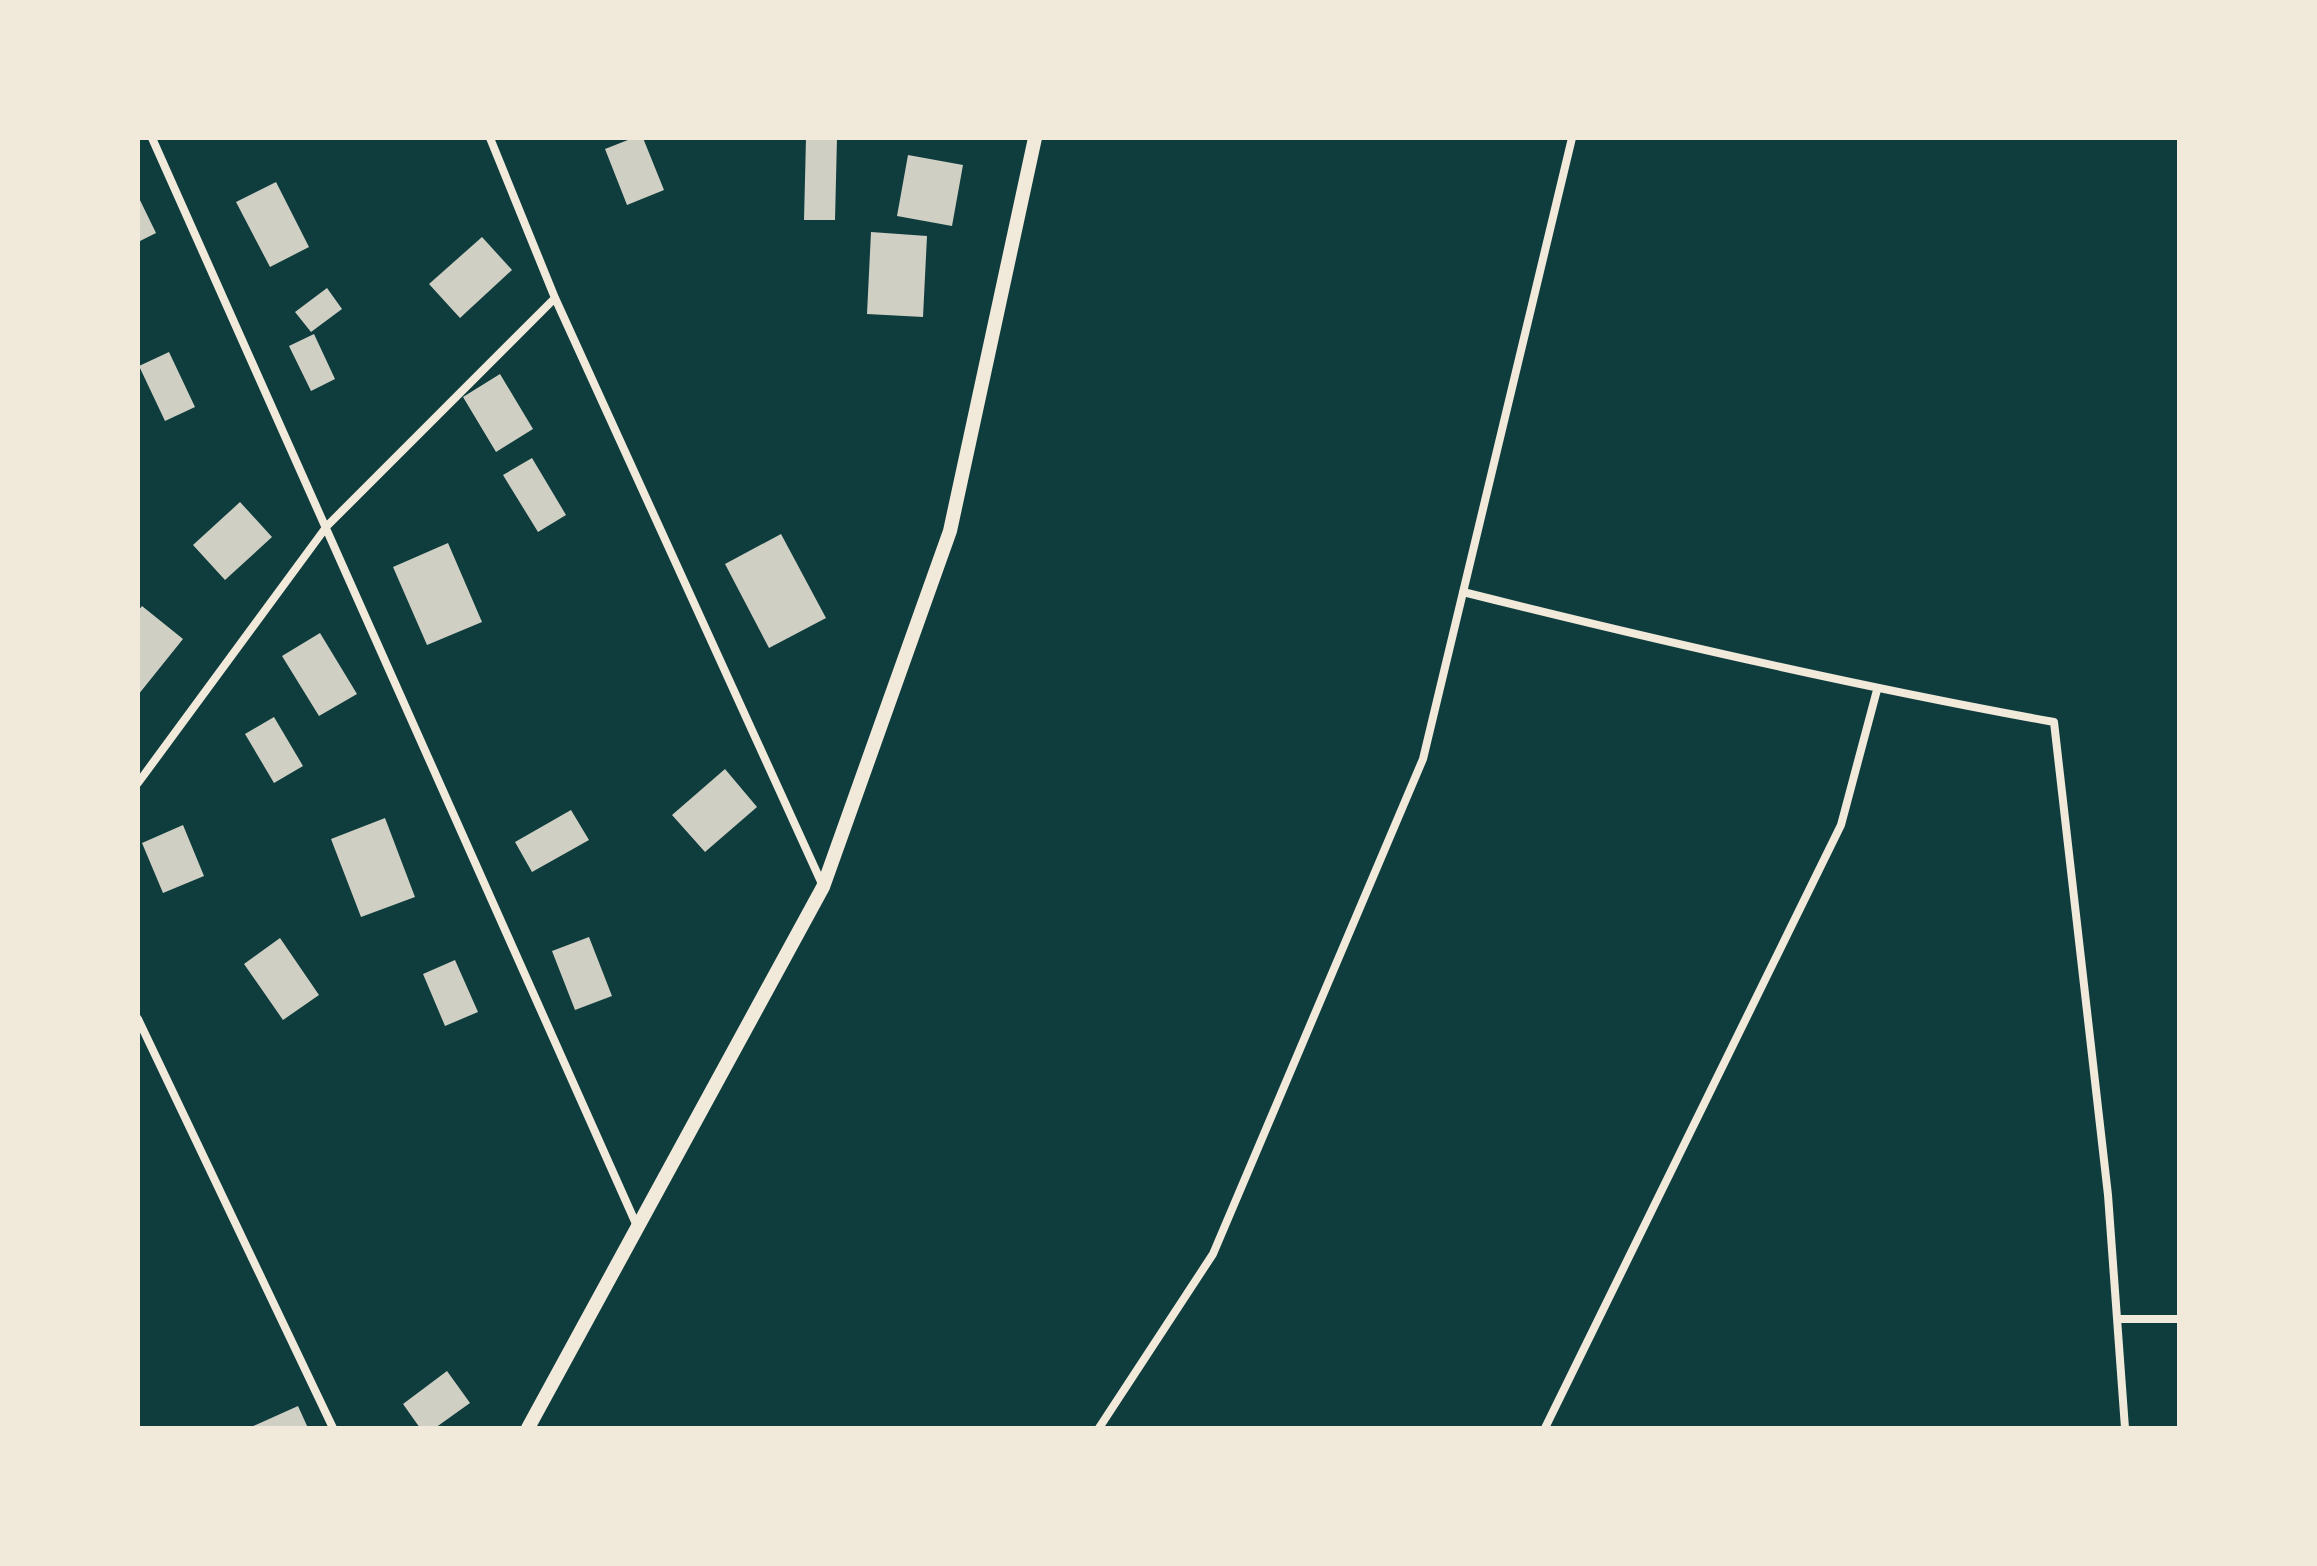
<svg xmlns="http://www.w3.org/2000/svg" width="2317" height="1566" viewBox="0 0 2317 1566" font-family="'Times New Roman',serif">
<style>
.building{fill:#cfcfc3}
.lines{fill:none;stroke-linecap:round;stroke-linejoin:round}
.minor{stroke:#f1e9da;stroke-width:8}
.tertiary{stroke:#f1e9da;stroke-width:14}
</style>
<rect width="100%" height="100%" fill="#0f3d3e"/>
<!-- building -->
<path class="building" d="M633,138H643L664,190L627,205L605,149Z
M806,138H837L835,220H804Z
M908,155L963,165L952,226L897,216Z
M276,182L309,247L270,267L236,202Z
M138,196L156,233L138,242Z
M871,232L927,236L923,317L867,314Z
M482,237L512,270L460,318L429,284Z
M327,288L342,309L311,332L295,312Z
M314,334L335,379L311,391L289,346Z
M169,352L195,407L165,421L139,366Z
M500,374L533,429L496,452L463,397Z
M532,458L566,515L538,532L503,475Z
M240,502L272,537L225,580L193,545Z
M781,534L826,618L769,648L725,564Z
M448,543L482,622L427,645L393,567Z
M142,606L183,639L138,695V611Z
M320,633L357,694L319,716L282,656Z
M274,717L303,766L274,783L245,734Z
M725,769L757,807L705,852L672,815Z
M571,810L589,840L532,872L515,842Z
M385,818L415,897L361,917L331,839Z
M183,825L204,876L163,893L142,843Z
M589,937L612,996L575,1010L552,951Z
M280,938L319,995L283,1020L244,964Z
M455,960L478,1012L445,1026L423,974Z
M447,1371L470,1403L435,1428H420L403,1404Z
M298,1406L308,1428H249Z"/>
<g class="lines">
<!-- minor -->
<path class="minor" d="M152,138L637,1226
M490,138L555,298L823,886
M1463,592C1659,641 1855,686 2054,722L2108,1195L2125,1428
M138,783L327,526L555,298
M138,1019L333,1428
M2117,1319H2179
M1099,1428L1213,1254L1423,759L1572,138
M1545,1428L1841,825L1877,690"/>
<!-- tertiary -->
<path class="tertiary" d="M528,1428L823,887L950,531L1035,138"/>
</g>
<!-- border -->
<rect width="2317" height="1566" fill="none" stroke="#f1e9da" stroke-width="280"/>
</svg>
